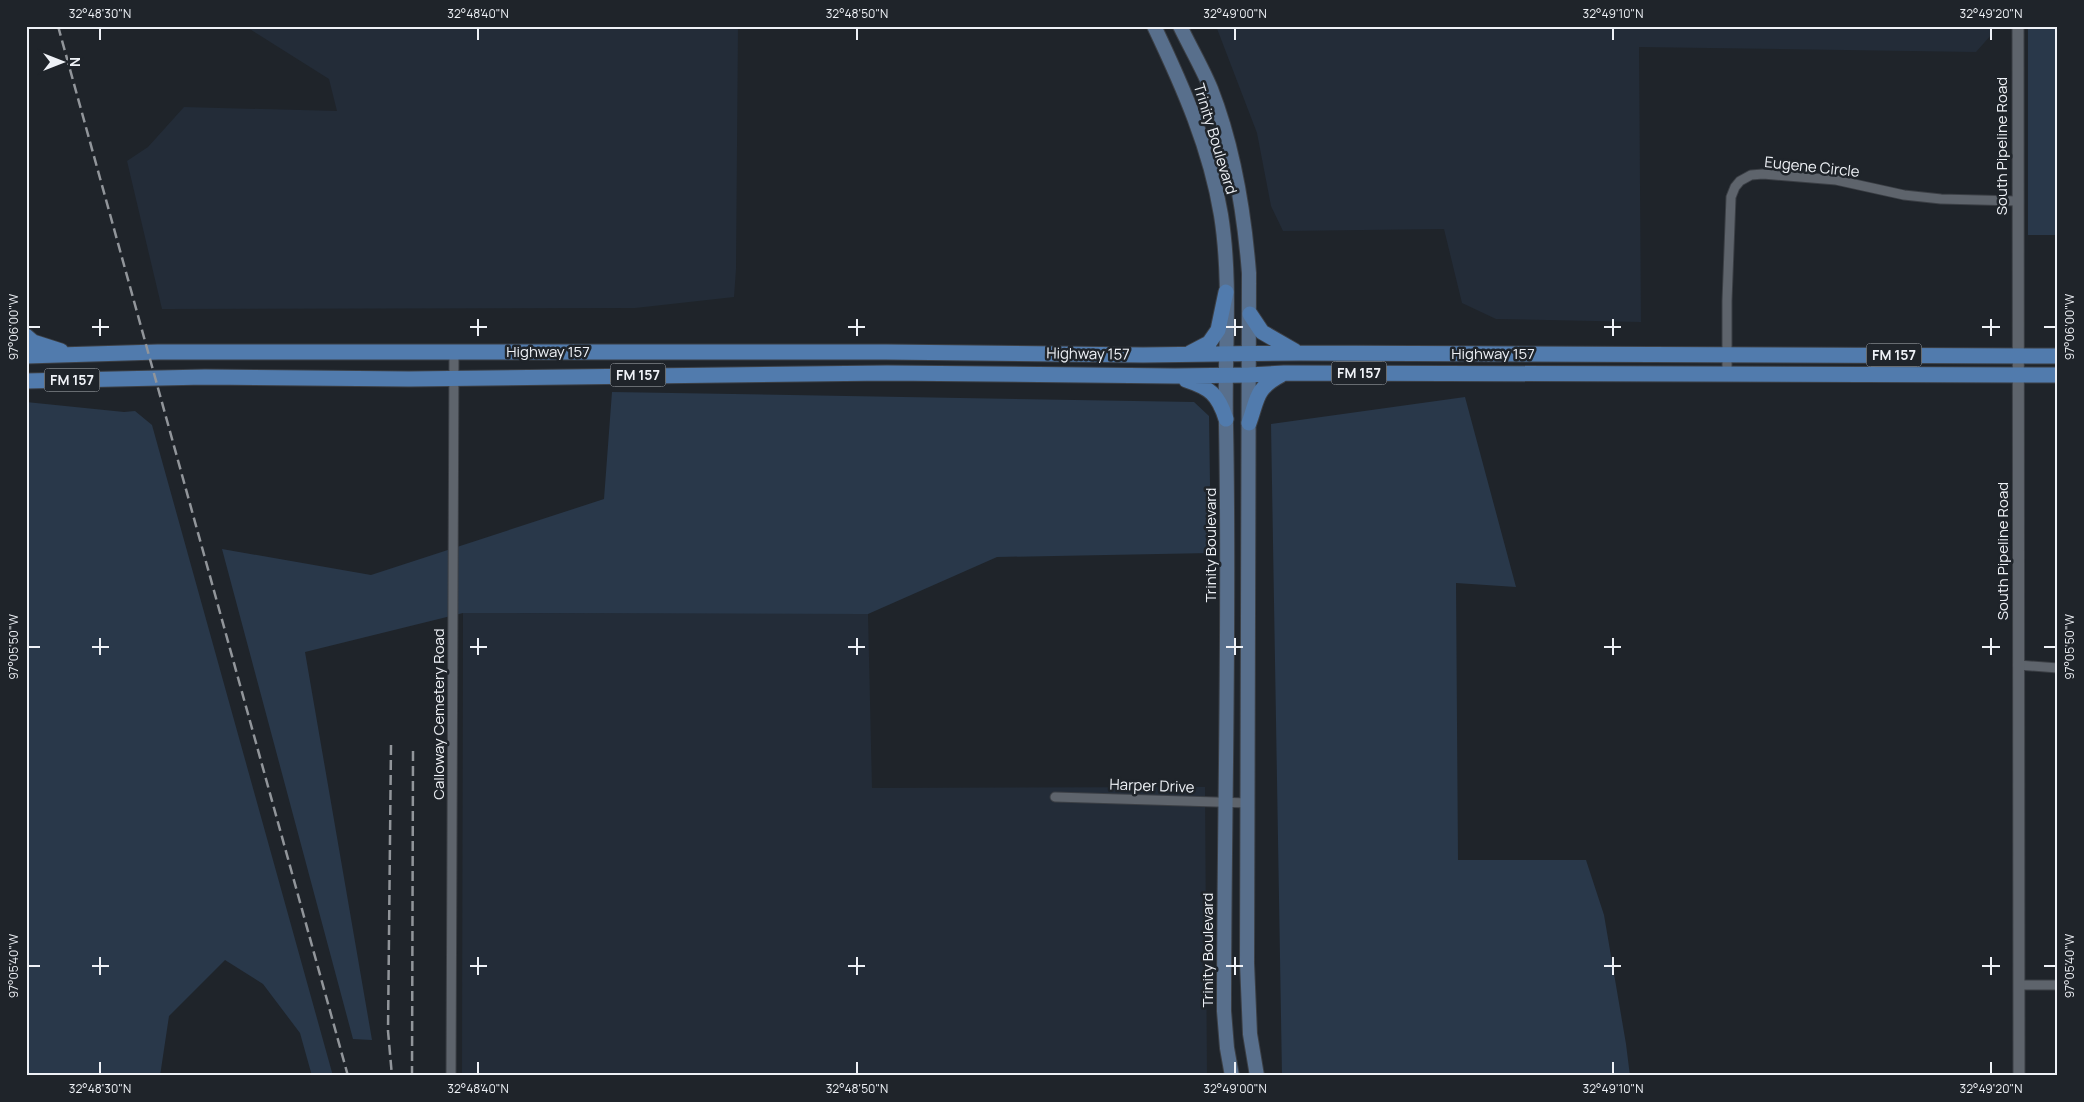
<svg xmlns="http://www.w3.org/2000/svg" width="2084" height="1102" viewBox="0 0 2084 1102" font-family="Manrope,sans-serif">
<style>
.built{fill:#232c38}
.green{fill:#29384a}
.lines{fill:none;stroke-linecap:round;stroke-linejoin:round}
.minor-casing{stroke:#3b3f45;stroke-width:11}
.tertiary-casing{stroke:#3b3f45;stroke-width:13}
.secondary-casing{stroke:#3b3f45;stroke-width:16}
.primary-casing{stroke:#3b3f45;stroke-width:17}
.minor{stroke:#5e646c;stroke-width:9}
.tertiary{stroke:#5e646c;stroke-width:11}
.secondary{stroke:#586f8c;stroke-width:14}
.primary{stroke:#517bad;stroke-width:15}
.rail{stroke:#91959a;stroke-width:2.5;stroke-dasharray:10 5;stroke-linecap:butt}
.ticks{fill:none;stroke:#eef1f6;stroke-width:2}
.labels{text-anchor:middle;stroke-width:5;stroke-linejoin:round;paint-order:stroke}
.shield{fill:#1f242a;stroke:#b0b4b9;stroke-width:1}
.shield-label{font-size:14px;font-weight:bold;fill:#eef1f6}
.street-label{font-size:15px;fill:#eef1f6;stroke:#1f242a}
.neatline{fill:none;stroke:#eef1f6;stroke-width:2}
.ticks-label{font-size:12px;text-anchor:middle;fill:#eef1f6}
</style>
<rect width="100%" height="100%" fill="#1f242a"/>
<!-- built -->
<path class="built" d="M245,26H738L736,269L734,297L635,308L162,309L127,161L148,147L184,107L337,111L329,79Z
M1216,26H1992V34L1976,52L1639,47L1641,322L1496,319L1462,303L1444,229L1283,231L1271,206L1257,133Z
M463,613L868,614L872,788L1205,787L1207,1076H462Z"/>
<!-- green -->
<path class="green" d="M2028,26H2058V235H2028Z
M612,392L1194,402L1209,416L1211,553L997,557L868,614L463,613L305,652L372,1040L353,1039L222,549L371,575L604,499Z
M1465,397L1516,587L1456,583L1458,860H1586L1604,915L1626,1044L1630,1076H1282L1271,424Z
M26,402L124,412L135,411L152,425L333,1076H312L300,1033L263,984L225,960L169,1016L160,1076H26Z"/>
<g class="lines">
<defs>
<path id="minor" d="M1727,374V301L1731,197L1735,187L1740,181L1751,175L1763,174L1836,180L1904,195L1941,199L2017,201
M2018,665L2058,668
M1055,797L1248,803
M2019,985H2058
M451,1076L454,352"/>
<path id="tertiary" d="M2018,26L2019,1076"/>
<path id="secondary" d="M1154,26C1183,87 1210,148 1221,215C1232,284 1224,355 1226,425C1230,620 1224,816 1224,1011L1227,1048L1232,1076
M1180,26C1190,47 1202,67 1211,89C1234,148 1244,210 1249,273L1247,963L1250,1034L1257,1076"/>
<path id="primary" d="M1250,314L1262,332L1295,351
M26,336L33,342L61,351
M1190,353L1209,343L1218,330L1226,292
M26,356L158,352H886L1143,355L1299,353L2058,356
M1186,380C1210,388 1218,394 1226,419
M26,381L205,377L409,379L887,373L1175,376L1249,375L1284,373L2058,375
M1249,423C1258,398 1255,389 1281,375"/>
</defs>
<!-- minor casing -->
<use href="#minor" class="minor-casing"/>
<!-- tertiary casing -->
<use href="#tertiary" class="tertiary-casing"/>
<!-- secondary casing -->
<use href="#secondary" class="secondary-casing"/>
<!-- primary casing -->
<use href="#primary" class="primary-casing"/>
<!-- minor -->
<use href="#minor" class="minor"/>
<!-- tertiary -->
<use href="#tertiary" class="tertiary"/>
<!-- secondary -->
<use href="#secondary" class="secondary"/>
<!-- primary -->
<use href="#primary" class="primary"/>
<!-- rail -->
<path class="rail" d="M58,26L348,1076
M391,745L388,1031L392,1076
M412,1076L413,751"/>
</g>
<!-- ticks -->
<path class="ticks" d="M100,28V40M478,28V40M857,28V40M1235,28V40M1613,28V40M1991,28V40M100,319V336M478,319V336M857,319V336M1235,319V336M1613,319V336M1991,319V336M28,327H40M92,327H109M470,327H487M848,327H865M1226,327H1243M1604,327H1621M1982,327H2000M2044,327H2056M100,638V655M478,638V655M857,638V655M1235,638V655M1613,638V655M1991,638V655M28,647H40M92,647H109M470,647H487M848,647H865M1226,647H1243M1604,647H1621M1982,647H2000M2044,647H2056M100,957V975M478,957V975M857,957V975M1235,957V975M1613,957V975M1991,957V975M28,966H40M92,966H109M470,966H487M848,966H865M1226,966H1243M1604,966H1621M1982,966H2000M2044,966H2056M100,1062V1074M478,1062V1074M857,1062V1074M1235,1062V1074M1613,1062V1074M1991,1062V1074"/>
<g class="labels">
<!-- shield labels -->
<g class="shield">
<rect x="1866.5" y="343.5" width="55" height="23" rx="4"/>
<rect x="1331.5" y="361.5" width="55" height="23" rx="4"/>
<rect x="610.5" y="363.5" width="55" height="23" rx="4"/>
<rect x="44.5" y="368.5" width="55" height="23" rx="4"/>
</g>
<g class="shield-label">
<text x="1894" y="360">FM 157</text>
<text x="1359" y="378">FM 157</text>
<text x="638" y="380">FM 157</text>
<text x="72" y="385">FM 157</text>
</g>
<!-- street labels -->
<g class="street-label">
<text transform="translate(1215 139) rotate(73)" y="5">Trinity Boulevard</text>
<text transform="translate(2002 146) rotate(-90)" y="5">South Pipeline Road</text>
<text transform="translate(1812 167) rotate(6)" y="5">Eugene Circle</text>
<text x="548" y="357">Highway 157</text>
<text transform="translate(1088 354) rotate(1)" y="5">Highway 157</text>
<text x="1493" y="359">Highway 157</text>
<text transform="translate(1211 545) rotate(-90)" y="5">Trinity Boulevard</text>
<text transform="translate(2003 551) rotate(-90)" y="5">South Pipeline Road</text>
<text transform="translate(439 714) rotate(-90)" y="5">Calloway Cemetery Road</text>
<text transform="translate(1152 786) rotate(2)" y="5">Harper Drive</text>
<text transform="translate(1208 950) rotate(-90)" y="5">Trinity Boulevard</text>
</g>
</g>
<!-- border -->
<rect width="2084" height="1102" fill="none" stroke="#1f242a" stroke-width="55"/>
<!-- north arrow -->
<g transform="translate(62 62) rotate(90)" stroke="#1f242a" stroke-width="4" paint-order="stroke">
<path d="M0-4L9 19L0 12L-9 19Z" fill="#eef1f6"/>
<text y="-8" font-size="14" font-weight="bold" text-anchor="middle" fill="#eef1f6">N</text>
</g>
<rect x="28" y="28" width="2028" height="1046" class="neatline"/>
<g class="ticks-label">
<text x="100" y="18">32°48'30"N</text>
<text x="478" y="18">32°48'40"N</text>
<text x="857" y="18">32°48'50"N</text>
<text x="1235" y="18">32°49'00"N</text>
<text x="1613" y="18">32°49'10"N</text>
<text x="1991" y="18">32°49'20"N</text>
<text transform="translate(2070 327) rotate(-90)" y="4">97°06'00"W</text>
<text transform="translate(14 327) rotate(-90)" y="4">97°06'00"W</text>
<text transform="translate(2070 647) rotate(-90)" y="4">97°05'50"W</text>
<text transform="translate(14 647) rotate(-90)" y="4">97°05'50"W</text>
<text transform="translate(2070 966) rotate(-90)" y="4">97°05'40"W</text>
<text transform="translate(14 966) rotate(-90)" y="4">97°05'40"W</text>
<text x="100" y="1093">32°48'30"N</text>
<text x="478" y="1093">32°48'40"N</text>
<text x="857" y="1093">32°48'50"N</text>
<text x="1235" y="1093">32°49'00"N</text>
<text x="1613" y="1093">32°49'10"N</text>
<text x="1991" y="1093">32°49'20"N</text>
</g>
</svg>
